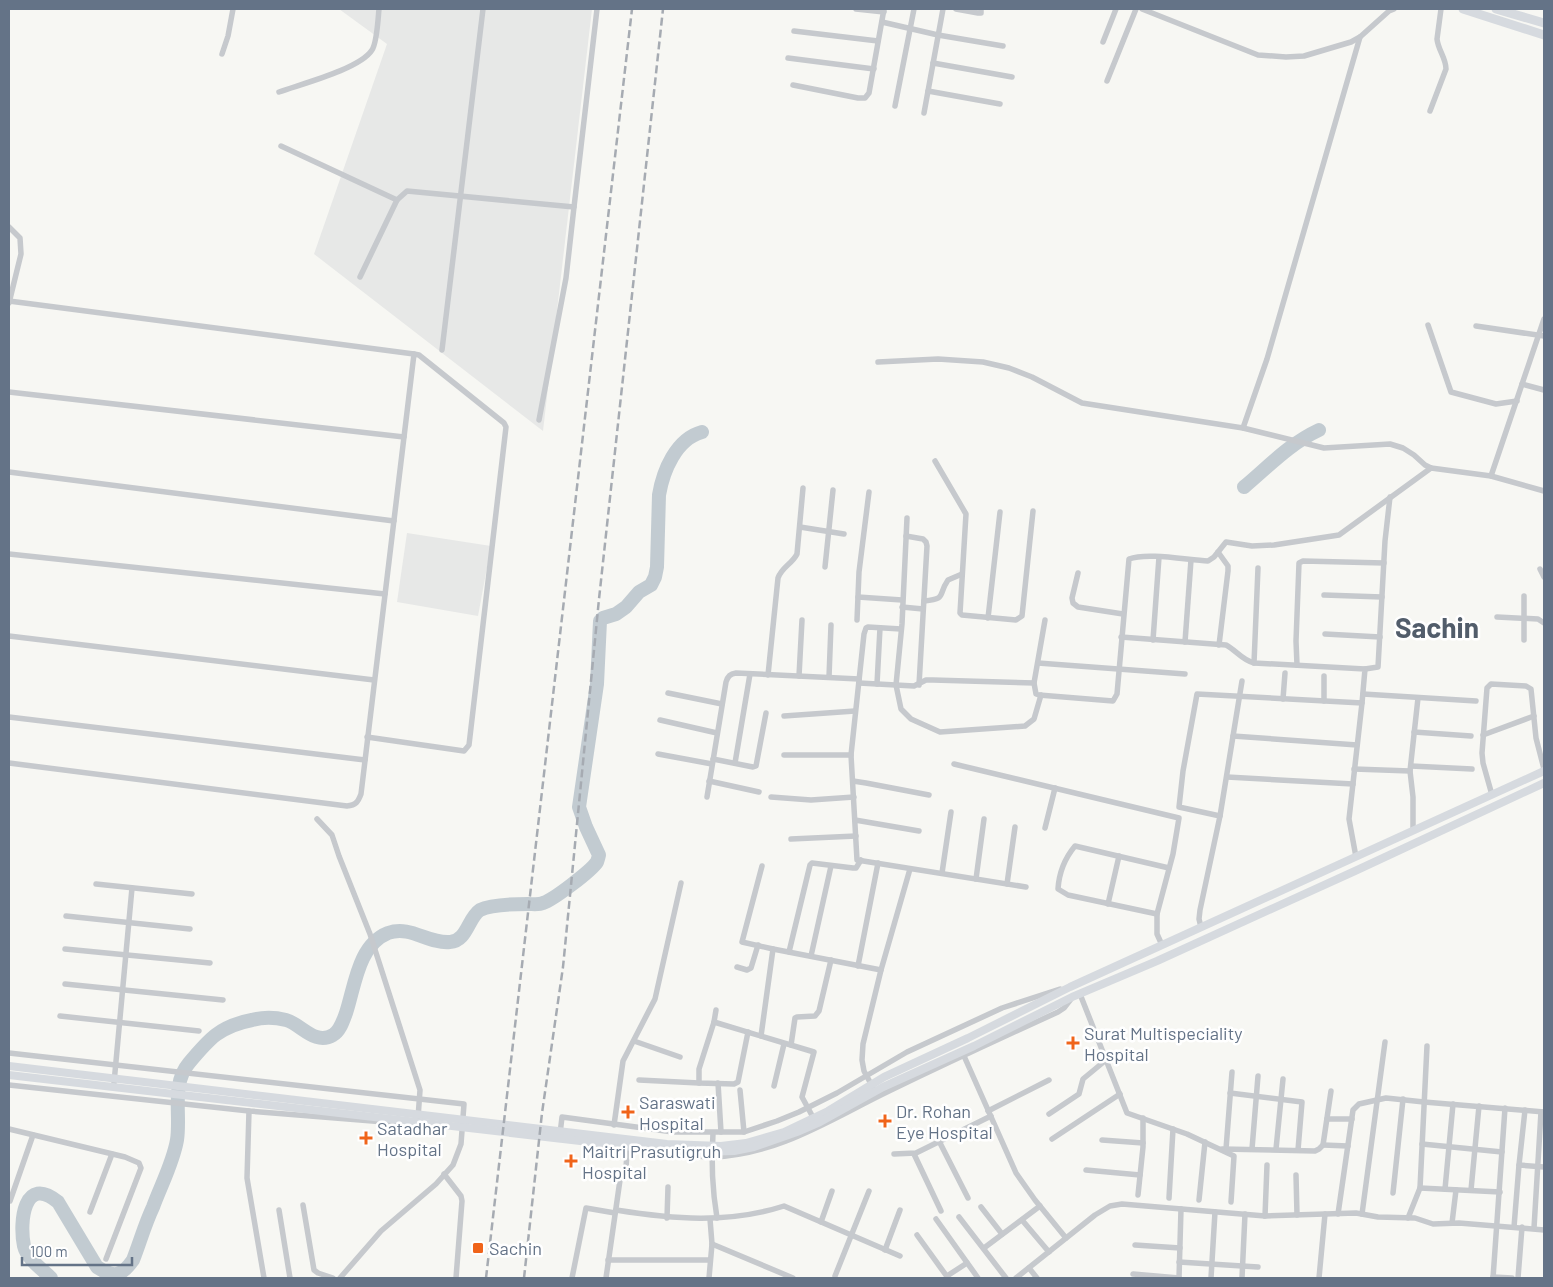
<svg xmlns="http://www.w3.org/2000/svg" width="1553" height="1287" font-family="Barlow,sans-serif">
  <rect width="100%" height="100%" fill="#f7f7f3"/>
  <g fill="#e7e8e7">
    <path d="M339,9h253l-49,422 -229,-177 73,-210z"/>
    <path d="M407,533l84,13 -13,70 -81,-14z"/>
  </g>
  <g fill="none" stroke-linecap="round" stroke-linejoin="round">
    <g stroke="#c2cbd1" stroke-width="14">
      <path d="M1244,487c24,-20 45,-43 75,-57"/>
      <path d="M51,1278c-9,-9 -24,-19 -27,-32 -5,-24 0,-72 34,-44l39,65c17,11 24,10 36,-7 7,-18 12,-36 20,-53 8,-22 20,-44 24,-67 4,-25 -6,-56 12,-77 20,-24 31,-37 63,-43 11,-3 22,-3 34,0 15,4 29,26 47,15 7,-4 10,-14 13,-22 9,-27 12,-68 42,-80 23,-8 40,11 62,9 17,-1 18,-24 30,-32 12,-6 35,-6 48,-6 5,0 11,1 15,-1 10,-3 48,-32 54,-41 0,0 2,-6 2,-7l-13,-28 -7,-20 18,-123 3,-63 3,-3 13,-4 10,-7 13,-15 12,-7 4,-8 2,-10 2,-72c4,-24 17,-56 43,-63"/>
    </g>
    <g stroke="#c6c9cd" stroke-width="5.5">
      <path d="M856,9l28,3"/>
      <path d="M956,9l22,4h3v-4"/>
      <path d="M1142,9l116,46 28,2 18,-1 47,-14 9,-5 29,-26 5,-2"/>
      <path d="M882,22l56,13 65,11"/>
      <path d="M794,31l84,10"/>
      <path d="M1103,42l13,-33"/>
      <path d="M222,54l6,-18 5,-27"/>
      <path d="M788,58l86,11"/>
      <path d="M933,63l79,14"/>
      <path d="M1107,81l29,-72"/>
      <path d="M793,85l65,13h7l4,-5 15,-84"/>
      <path d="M928,91l72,13"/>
      <path d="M279,92c22,-8 81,-23 93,-42 5,-7 6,-31 7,-41"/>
      <path d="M895,106l19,-97"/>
      <path d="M1430,111l16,-42c0,-11 -8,-19 -9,-30l4,-30"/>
      <path d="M924,113l19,-104"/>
      <path d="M281,146l116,54"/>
      <path d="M574,207l23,-198"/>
      <path d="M9,227l11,11 1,16 -12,49"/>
      <path d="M360,277l37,-77 10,-9 167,16 -8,71 -27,142"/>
      <path d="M1428,325l23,67 45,12 21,-3"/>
      <path d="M1476,326l68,10"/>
      <path d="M442,350l41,-341"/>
      <path d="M878,362l60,-3 45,3 26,6 23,9 50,26 161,25 81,20 66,-4 13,4 11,7 11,10 6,3 60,8 53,15"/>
      <path d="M1522,384l22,6"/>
      <path d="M9,392l395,45"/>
      <path d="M1243,428l24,-69 93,-322"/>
      <path d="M935,461l31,53 -6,99 2,2 54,5 6,-4 11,-105"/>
      <path d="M9,472l385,49"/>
      <path d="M1491,476l53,-157"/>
      <path d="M907,518l-5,106 -6,61 5,24 10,10 29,13 85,-6 9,-7 7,-24"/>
      <path d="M800,527l44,7"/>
      <path d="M906,536l17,3 3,3 1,4 -8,139"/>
      <path d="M1218,552l10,14v5l-9,74"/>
      <path d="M9,554l376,40"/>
      <path d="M825,567l8,-77"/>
      <path d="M1540,569l4,8"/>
      <path d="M1078,573l-6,25 1,5 5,4 45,7"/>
      <path d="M1324,595l58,2"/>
      <path d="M858,597l44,3"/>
      <path d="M924,601c24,-3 13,-5 24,-21l14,-6"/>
      <path d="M902,607l21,2"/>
      <path d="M1497,617l41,2 6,4"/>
      <path d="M988,618l12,-106"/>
      <path d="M857,620l2,-48 10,-80"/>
      <path d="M1045,620l-11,63 2,11 3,1 74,6 4,-7 12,-135c18,-7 58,1 79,2l6,-4 12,-15 26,4 22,-1 65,-10 92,-67"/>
      <path d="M901,629l-33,-2 -2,1 -2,6 -13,121 6,105 169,27"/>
      <path d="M1325,634l55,3"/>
      <path d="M9,636l365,44"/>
      <path d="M1121,637l105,8c11,6 16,15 28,18"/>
      <path d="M1153,640l6,-83"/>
      <path d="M1524,640v-44"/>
      <path d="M1185,642l6,-82"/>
      <path d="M1038,663l147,11"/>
      <path d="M1297,665l-1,-24 3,-78 4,-2 81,2"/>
      <path d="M1365,669l13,-2 7,-126 5,-44"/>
      <path d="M768,675l10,-97c4,-11 14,-14 19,-24l6,-66"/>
      <path d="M799,676l3,-56"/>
      <path d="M829,677l2,-52"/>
      <path d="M859,683l55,3 12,-6h7l101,3"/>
      <path d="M877,684l3,-56"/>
      <path d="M668,693l54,11"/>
      <path d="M1363,694l113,7"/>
      <path d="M1283,699l2,-26"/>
      <path d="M1324,701v-25"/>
      <path d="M784,716l71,-5"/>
      <path d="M9,717l356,43"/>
      <path d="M660,720l57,13"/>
      <path d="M1414,732l57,4"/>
      <path d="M1483,735l51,-19"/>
      <path d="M1233,736l124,9"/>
      <path d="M367,737l97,14 5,-6 37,-318 -2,-4 -85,-68 -5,-1"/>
      <path d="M658,754l54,10"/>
      <path d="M784,755h67"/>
      <path d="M713,759l40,8 3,-1 10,-53"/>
      <path d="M9,763l338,43c9,-1 11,-4 14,-12l53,-440 -405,-53"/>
      <path d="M735,763l15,-89"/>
      <path d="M954,764l225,54 -6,36 -16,60v20l5,11"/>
      <path d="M1411,766l61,3"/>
      <path d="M1354,769l56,2"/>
      <path d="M1227,777l126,7"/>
      <path d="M709,781l50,11"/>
      <path d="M853,781l13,2 63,12"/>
      <path d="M1492,795l-9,-32 -1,-10 5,-65 4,-4 35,2 5,3 5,49 8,31"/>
      <path d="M707,797l19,-115c2,-6 4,-8 10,-9l123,6"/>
      <path d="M771,797l40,3 43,-3"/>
      <path d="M1220,816l22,-135"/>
      <path d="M317,819l15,16 7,21 31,78 50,156 -2,28"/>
      <path d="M855,820l64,11"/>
      <path d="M1045,828l10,-40"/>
      <path d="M1413,831v-34l-3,-26 8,-73"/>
      <path d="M791,839l65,-3"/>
      <path d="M1356,857l-7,-38 13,-116"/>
      <path d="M942,873l9,-61"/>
      <path d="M976,879l8,-60"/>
      <path d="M96,884l96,10"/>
      <path d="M1007,884l8,-57"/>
      <path d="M1108,904l11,-48"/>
      <path d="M1157,914l-89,-19 -10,-6c1,-16 7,-31 17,-43l94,22"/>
      <path d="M66,916l124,13"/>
      <path d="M1201,927l-2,-8 1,-9 20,-94 -41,-9 4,-36 14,-77 165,9 3,-34 -111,-6 4,-95"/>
      <path d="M65,949l145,14"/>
      <path d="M773,949l108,21"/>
      <path d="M789,952l21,-87 2,-2 41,5h3l5,-8"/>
      <path d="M811,956l20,-90"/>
      <path d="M858,966l20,-103"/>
      <path d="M737,967l10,3 4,-2 7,-23"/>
      <path d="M65,984l158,16"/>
      <path d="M1080,994l47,119 60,21 47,22 -3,46"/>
      <path d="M716,1010l-2,12 100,30 -12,45 13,24"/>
      <path d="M60,1016l139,15"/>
      <path d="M714,1022l-15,47v14l35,1 4,-2 10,-50"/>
      <path d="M761,1036l12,-87 -31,-7 20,-76"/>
      <path d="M634,1041l46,16"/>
      <path d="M791,1045l4,-27 2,-1 18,-1 4,-5 12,-51"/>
      <path d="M9,1053l455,51 -3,40 -8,21 -17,19 -55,47 -41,47"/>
      <path d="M964,1056l52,117 19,27 31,38"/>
      <path d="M639,1080l60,3"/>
      <path d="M114,1083l18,-195"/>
      <path d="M718,1083l3,49"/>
      <path d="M9,1085l240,26 148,12"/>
      <path d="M774,1086l10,-42"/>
      <path d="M740,1090l4,42"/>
      <path d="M1230,1093l72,9 -4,48"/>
      <path d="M877,1095l-13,-24 -2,-11 1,-16 18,-74 29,-101"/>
      <path d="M249,1111l-2,67 17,100"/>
      <path d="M988,1111l61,-31"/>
      <path d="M1049,1114l30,-20 4,-15 23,-19"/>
      <path d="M1327,1119h25"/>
      <path d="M614,1125l9,-64 32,-62 26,-116"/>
      <path d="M9,1129l116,28 14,6 2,5 -35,91"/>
      <path d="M713,1133c-2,30 -1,55 4,85"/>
      <path d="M560,1134l2,-17 111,15h71l33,-11 22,-9 38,-19 70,-41 95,-44 58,-19"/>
      <path d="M1052,1139l68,-45"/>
      <path d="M1102,1140l41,3"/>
      <path d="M939,1141l29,57"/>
      <path d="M1422,1144l80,8"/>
      <path d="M1323,1145l25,1"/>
      <path d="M615,1148l26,3"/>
      <path d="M1222,1149l93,2 4,-2 4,-4 8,-54"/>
      <path d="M1226,1149l6,-77"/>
      <path d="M1252,1149l6,-73"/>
      <path d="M1276,1149l7,-70"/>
      <path d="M677,1154c12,1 23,3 35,3 66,-2 119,-38 177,-66 56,-27 112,-53 169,-79l6,-4 7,-9"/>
      <path d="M894,1154l22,-1 75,-37"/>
      <path d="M914,1154l27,57"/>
      <path d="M1519,1165l25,2"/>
      <path d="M1086,1170l54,5"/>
      <path d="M444,1174l17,22 1,5 -6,77"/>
      <path d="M1296,1175l1,40"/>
      <path d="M1420,1188l80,4"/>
      <path d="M1445,1189l8,-85"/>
      <path d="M1471,1190l8,-84"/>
      <path d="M1393,1193l10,-94"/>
      <path d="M1138,1195l5,-48v-29"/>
      <path d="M1169,1198l4,-69"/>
      <path d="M1199,1200l6,-58"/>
      <path d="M10,1201l23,-66"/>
      <path d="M303,1205l11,65 4,3 15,5"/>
      <path d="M981,1207l21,27"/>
      <path d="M279,1210l11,68"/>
      <path d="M616,1210c56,9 112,14 168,-4l116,50"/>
      <path d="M90,1212l22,-58"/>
      <path d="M1338,1214l15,-104 6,-6 27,-6 38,4 120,10"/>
      <path d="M1362,1214l23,-172"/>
      <path d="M1265,1216l2,-51"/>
      <path d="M959,1217l47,61"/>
      <path d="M667,1218l1,-31"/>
      <path d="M1408,1218l12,-30 7,-142"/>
      <path d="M936,1219l42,59"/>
      <path d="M1022,1220l27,32"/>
      <path d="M821,1222l11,-31"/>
      <path d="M1452,1223l4,-33"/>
      <path d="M1514,1227l5,-62 6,-55"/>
      <path d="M1534,1228l7,-116"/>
      <path d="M917,1235l31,43"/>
      <path d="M712,1244l81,34"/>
      <path d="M1135,1245l45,3"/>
      <path d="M984,1248l56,-42"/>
      <path d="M885,1250l15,-40"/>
      <path d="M608,1260h102"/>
      <path d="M1179,1262l79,5"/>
      <path d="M1029,1268l8,10"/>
      <path d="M1133,1274l46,4"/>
      <path d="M835,1276l34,-85"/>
      <path d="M947,1276l20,-13"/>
      <path d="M1493,1277l19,1"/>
      <path d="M572,1278l14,-70 29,5"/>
      <path d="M606,1278l14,-98c10,-13 4,-16 8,-29"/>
      <path d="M709,1278l3,-34 -2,-25"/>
      <path d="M1016,1278l79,-63 15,-9 12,-2 143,12 91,-3 22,4 37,1 18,6 26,-1 85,7"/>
      <path d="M1179,1278l2,-69"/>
      <path d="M1211,1278l4,-66"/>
      <path d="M1242,1278l3,-64"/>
      <path d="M1319,1278l6,-64"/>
      <path d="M1493,1278l12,-170"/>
      <path d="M1518,1278l4,-51"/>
    </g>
    <g stroke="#d6dadf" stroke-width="8">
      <path d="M9,1066l658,78 54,2 25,-3 38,-11 44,-21 56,-34 84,-39 102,-51 474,-216"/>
      <path d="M9,1075l641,74 51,3 33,-1 20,-4 43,-15 23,-10 63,-35 91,-41 98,-49 85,-36 198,-90 189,-88"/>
    </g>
    <g stroke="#d6dadf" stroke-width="9">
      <path d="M1463,9l81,26"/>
      <path d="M1496,9l48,14"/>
    </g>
    <g stroke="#a6abb2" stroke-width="2.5" stroke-dasharray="8 4" stroke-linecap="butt">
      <path d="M486,1278l146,-1269"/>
      <path d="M524,1278l18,-165 21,-146 36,-368 64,-590"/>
    </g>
  </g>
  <g fill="#f0641a" stroke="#fff" stroke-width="2">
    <path d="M1070.5 1035.5h5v5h5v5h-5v5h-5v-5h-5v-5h5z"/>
    <path d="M625.5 1104.5h5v5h5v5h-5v5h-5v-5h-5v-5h5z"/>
    <path d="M882.5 1113.5h5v5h5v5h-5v5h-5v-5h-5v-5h5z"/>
    <path d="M363.5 1130.5h5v5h5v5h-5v5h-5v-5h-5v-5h5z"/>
    <path d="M568.5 1153.5h5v5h5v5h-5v5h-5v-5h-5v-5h5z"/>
    <rect x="472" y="1242" width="12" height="12" rx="2.5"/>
  </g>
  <g text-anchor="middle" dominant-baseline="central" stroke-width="5" stroke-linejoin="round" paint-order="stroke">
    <g font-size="18" fill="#647387" stroke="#fff" text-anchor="start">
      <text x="1084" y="1033">Surat Multispeciality<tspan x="1084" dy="21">Hospital</tspan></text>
      <text x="639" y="1102">Saraswati<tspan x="639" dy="21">Hospital</tspan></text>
      <text x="896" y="1111">Dr. Rohan<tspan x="896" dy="21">Eye Hospital</tspan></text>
      <text x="377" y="1128">Satadhar<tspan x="377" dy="21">Hospital</tspan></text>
      <text x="582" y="1151">Maitri Prasutigruh<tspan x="582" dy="21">Hospital</tspan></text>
      <text x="489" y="1248">Sachin</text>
    </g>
    <g font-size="28" font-weight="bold" fill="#525d6b" stroke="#fff">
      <text x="1437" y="627">Sachin</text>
    </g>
  </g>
  <rect width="1553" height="1287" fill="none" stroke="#647387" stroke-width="20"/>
  <path d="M22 1257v8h110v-8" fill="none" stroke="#647387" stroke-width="2.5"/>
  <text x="30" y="1257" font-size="15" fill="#647387" stroke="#ffffff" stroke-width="4" paint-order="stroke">100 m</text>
</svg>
